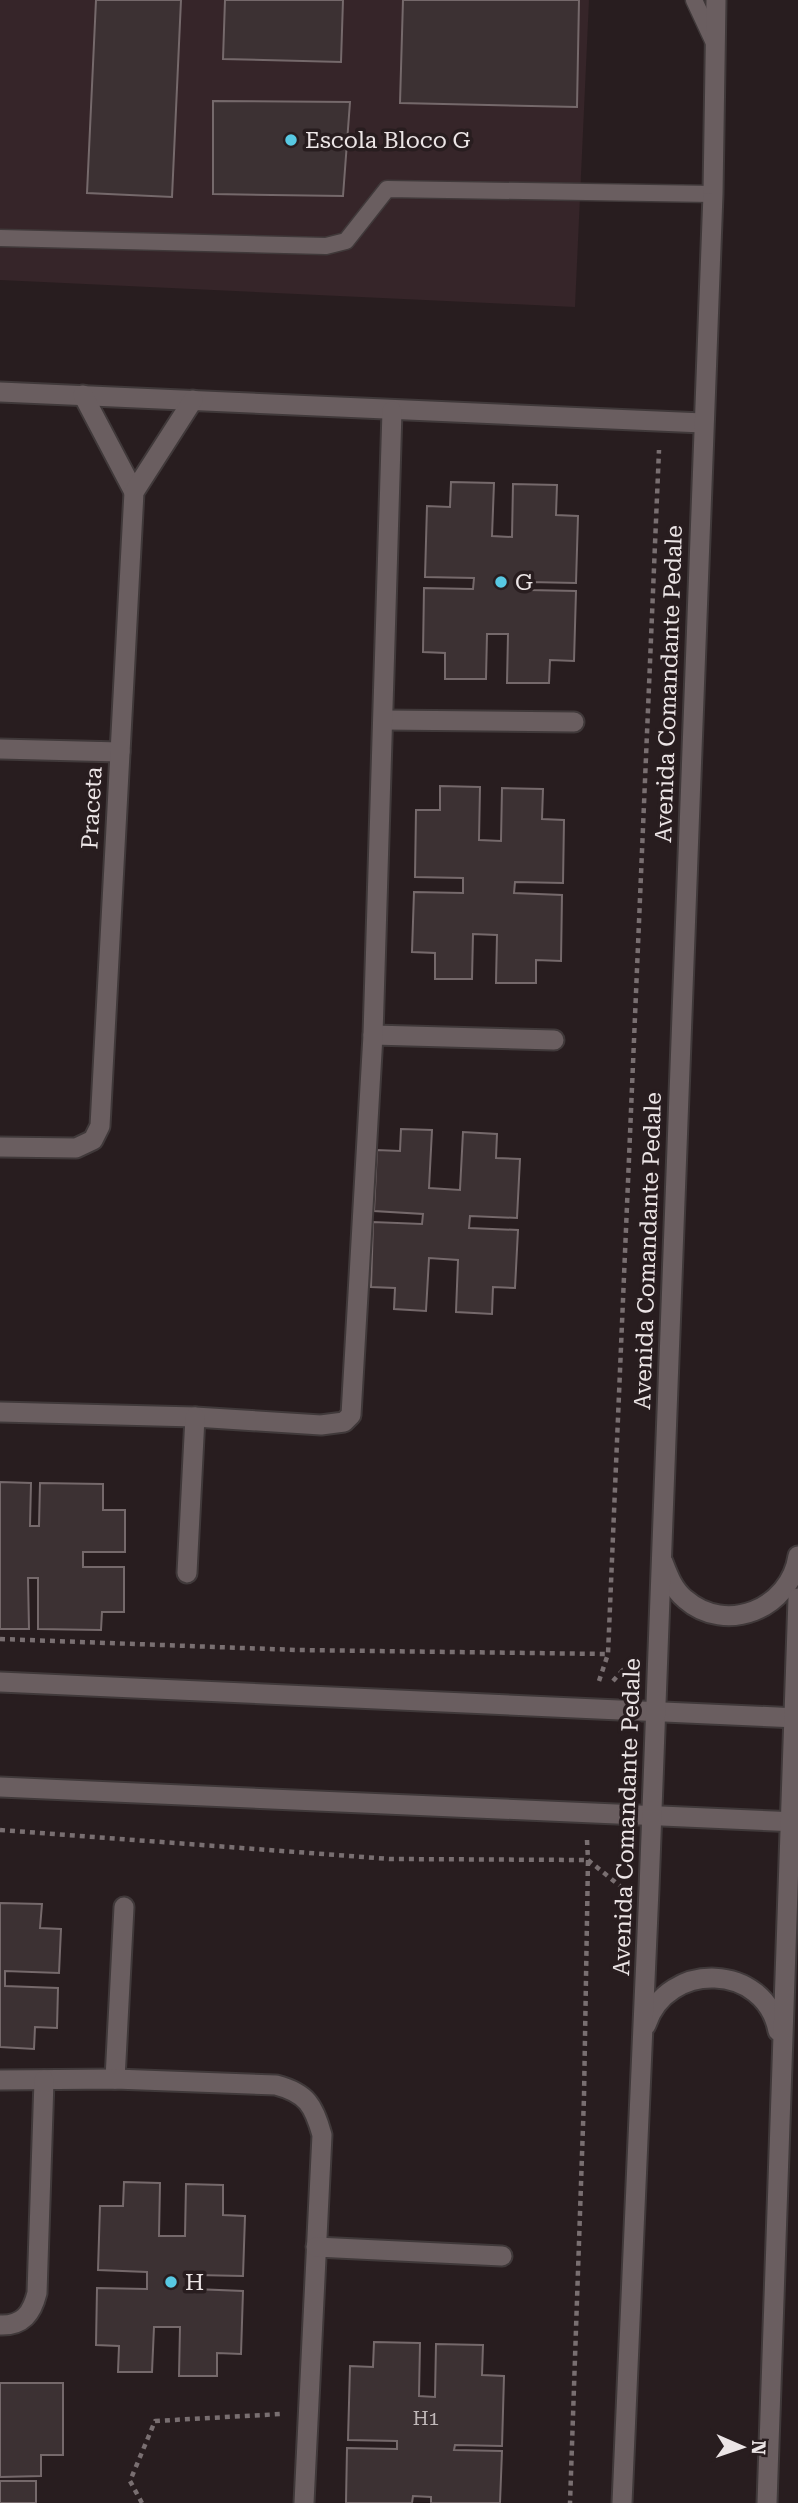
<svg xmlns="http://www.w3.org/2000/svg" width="798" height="2503" font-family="'Roboto Serif',serif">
  <rect width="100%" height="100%" fill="#281d1f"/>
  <path fill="#362529" d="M0,0h589l-14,307 -575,-27z"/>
  <g fill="#3c3133" stroke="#75696b" stroke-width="2">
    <path d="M96,0h85l-9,197 -85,-4z"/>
    <path d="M225,0h118l-2,62 -118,-3z"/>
    <path d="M403,0h176l-2,107 -177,-4z"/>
    <path d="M213,101l137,1 -7,94 -130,-2z"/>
    <path d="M451,482l43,1 -2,53 20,1 1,-53 44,1 -1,30 22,1 -2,67 -47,-1v8l47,1 -2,70 -24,-1 -1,23h-42l1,-49h-21l-1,45h-41v-26l-22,-1 1,-64 49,1 1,-11 -49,-1 2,-71 23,1z"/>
    <path d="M440,786l40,1 -1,53 22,1 1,-53 41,1 -1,30 22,1 -1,63 -48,-1 -1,11 48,2 -1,66 -25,-1v23h-40l1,-48 -24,-1 -1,45h-37v-26l-23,-1 2,-60 49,1v-15l-48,-1 1,-67h24z"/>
    <path d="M401,1129l31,1 -3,58 31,2 3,-58 34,2 -1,24 24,1 -3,59 -47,-2 -1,12 49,2 -3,58 -22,-1 -1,27 -36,-2 2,-52 -29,-2 -3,53 -32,-2 1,-21 -24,-1 2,-65 49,2 1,-10 -49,-3 3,-61 23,1z"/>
    <path d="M0,1482l31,1 -1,43h9l1,-43 63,1v26h22v42h-42v15h41v45h-22l-1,18 -63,-1v-51h-10l1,51h-29z"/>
    <path d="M0,1903l42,1 -2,24 21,1 -2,44 -54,-2v15l53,2 -1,40 -22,-1 -1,22 -34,-2z"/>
    <path d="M124,2182l36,1 -1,53h26l1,-52 37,1v30l22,1 -2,60 -47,-1 -1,14 48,2 -2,63 -24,-1v23h-38l1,-49h-26l-2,45h-34l1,-26 -23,-1 1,-57 50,1v-17l-49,-2 2,-64h23z"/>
    <path d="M374,2342l46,1 -1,53 16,1 1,-53 47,1 -1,30 22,1 -2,70 -47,-1 -1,5 48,1 -2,52h-69v-6l-18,-1 -1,7h-66l1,-55 50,1v-8l-49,-1 2,-74 23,1z"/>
    <path d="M0,2383h63v72h-22v21l-41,1z"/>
    <rect x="0" y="2481" width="36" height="22"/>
  </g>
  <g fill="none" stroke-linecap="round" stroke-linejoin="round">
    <defs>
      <g id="service">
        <path d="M694,0l21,45"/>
        <path d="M0,238l326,8 20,-5 41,-52 326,5"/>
      </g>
      <g id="minor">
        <path d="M0,392l703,31"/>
        <path d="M83,395l51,97"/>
        <path d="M384,720l190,2"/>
        <path d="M0,749l120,3"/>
        <path d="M373,1035l181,5"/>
        <path d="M0,1147l76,1 17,-8 7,-14 34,-634 59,-92"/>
        <path d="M0,1412l195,5 126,8 23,-3 7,-7 22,-380 19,-624"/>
        <path d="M187,1573l8,-156"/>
        <path d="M115,2079l9,-172"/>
        <path d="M0,2080l115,-1 161,6c31,8 38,21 46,50l-18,368"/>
        <path d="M316,2247l186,9"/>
        <path d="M0,2325c23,1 32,-12 37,-32l7,-213"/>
      </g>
      <g id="tertiary">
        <path d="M663,1562c5,13 10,27 22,37 41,36 105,10 113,-43"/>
        <path d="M0,1682l798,36"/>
        <path d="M0,1787l798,35"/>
        <path d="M646,2025c21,-65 119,-62 132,6"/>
        <path d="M622,2503l27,-614 64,-1695 3,-194"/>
        <path d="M767,2503l31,-905"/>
      </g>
    </defs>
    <use href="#service" stroke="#40393a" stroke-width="19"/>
    <use href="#minor" stroke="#40393a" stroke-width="23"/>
    <use href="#tertiary" stroke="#40393a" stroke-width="23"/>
    <g stroke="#796f71" stroke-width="4.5" stroke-dasharray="5 5" stroke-linecap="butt">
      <path d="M0,1639l297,11 311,4"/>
      <path d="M599,1681l9,-27 51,-1204"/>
      <path d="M613,1681l10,-11 4,-1"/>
      <path d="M0,1830l390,29 198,1 -4,237 -14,406"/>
      <path d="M587,1840l1,20 32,26"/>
      <path d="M142,2503l-12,-22 25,-60 126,-7"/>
    </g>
    <use href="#service" stroke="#6a5e60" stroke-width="16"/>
    <use href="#minor" stroke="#6a5e60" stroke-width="19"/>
    <use href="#tertiary" stroke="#6a5e60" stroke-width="19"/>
  </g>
  <g fill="#58c9e3" stroke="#281d1f" stroke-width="2.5">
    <circle cx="291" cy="140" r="7"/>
    <circle cx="501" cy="582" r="7"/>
    <circle cx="171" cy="2282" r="7"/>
  </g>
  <g text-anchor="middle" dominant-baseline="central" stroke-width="7" stroke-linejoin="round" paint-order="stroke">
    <g font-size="19" fill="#c0b8b9">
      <text x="426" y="2418">H1</text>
    </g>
    <g font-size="23" fill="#ece5e6" stroke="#281d1f" text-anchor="start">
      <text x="305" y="140">Escola Bloco G</text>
      <text x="515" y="582">G</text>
      <text x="185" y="2282">H</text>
    </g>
    <g font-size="23" fill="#ece5e6" stroke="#281d1f">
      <text transform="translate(669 684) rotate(-88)">Avenida Comandante Pedale</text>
      <text transform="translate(92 808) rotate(-87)">Praceta</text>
      <text transform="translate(648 1251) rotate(-88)">Avenida Comandante Pedale</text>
      <text transform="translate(627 1817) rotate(-88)">Avenida Comandante Pedale</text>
    </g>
  </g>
  <g transform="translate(742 2447) rotate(92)" stroke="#281d1f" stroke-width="5" paint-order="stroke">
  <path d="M0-5L12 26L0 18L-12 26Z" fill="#ece5e6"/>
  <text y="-10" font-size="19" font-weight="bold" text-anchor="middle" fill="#ece5e6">N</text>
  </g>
</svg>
